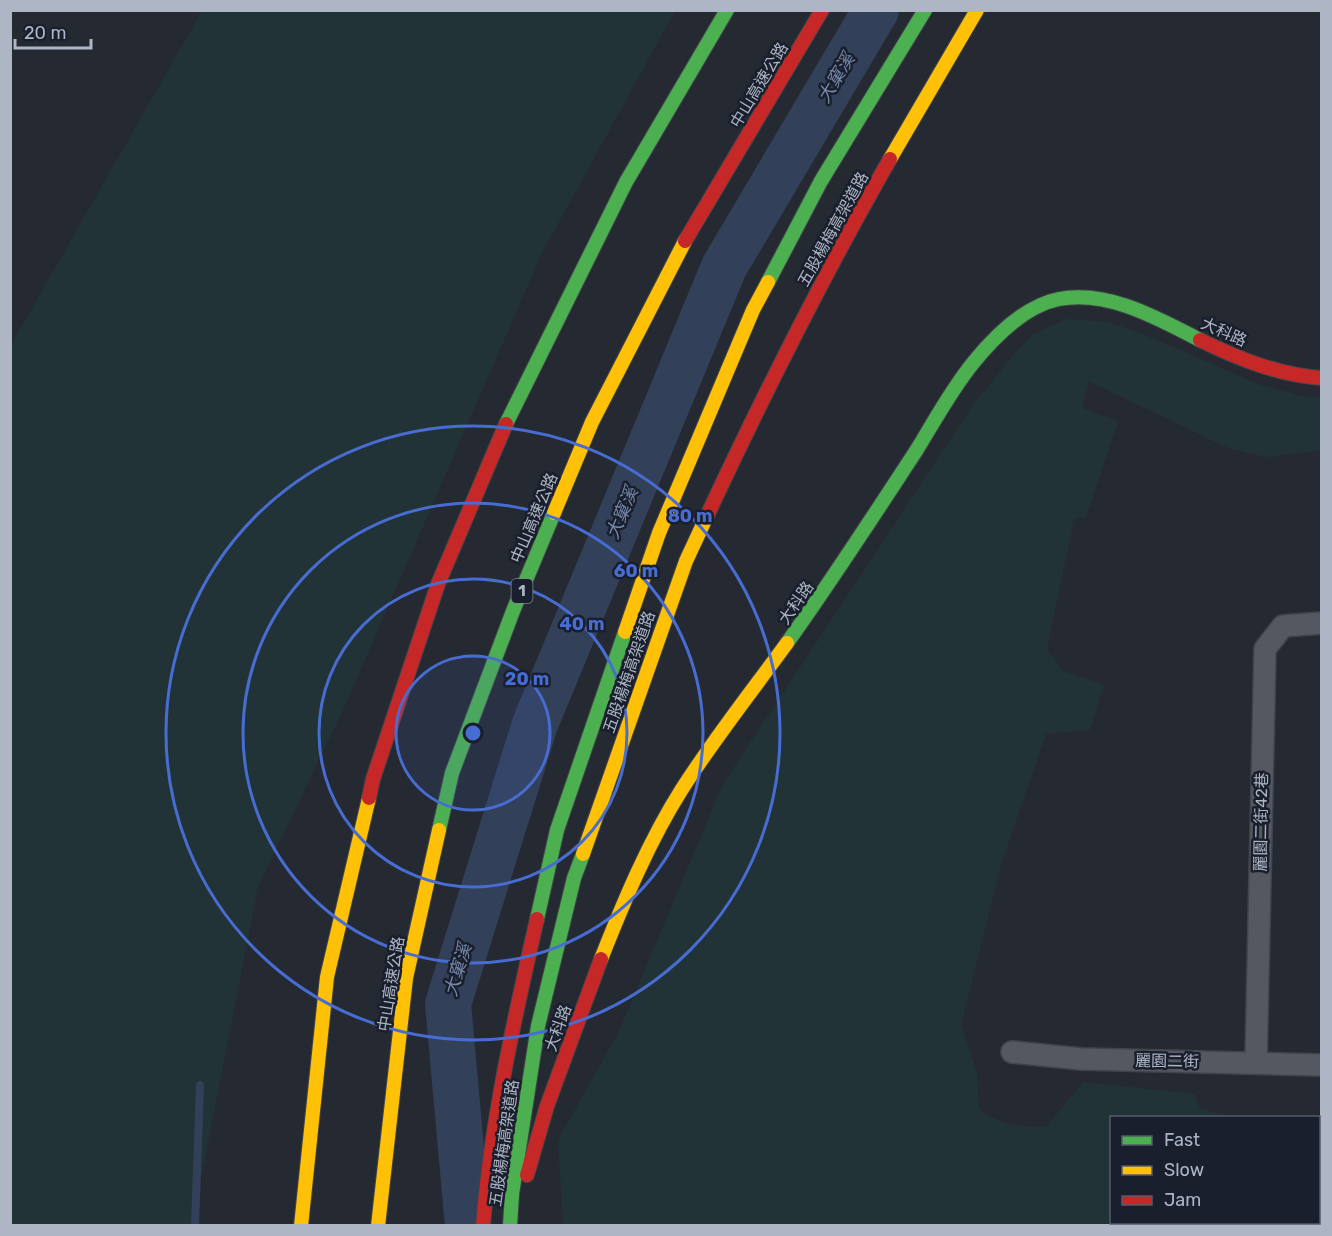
<svg xmlns="http://www.w3.org/2000/svg" width="1332" height="1236" font-family="Rubik,'Noto Sans TC',sans-serif">
  <rect width="100%" height="100%" fill="#252932"/>
  <g fill="#223337">
    <path d="M202,11h473l-133,242 -198,455 -86,179 -66,338h-181v-880z"/>
    <path d="M1067,319l41,3 33,11 117,51 43,12 20,2v53l-56,6 -37,-9 -139,-67 -7,27 36,13 -32,96 -12,2 -27,130 16,22 41,14 -14,45 -44,4 -45,131 -40,159 16,49 2,36c24,17 39,18 67,18l37,-45 112,12 5,15 35,8 -123,1v104l118,1v2h-667l-5,-85 61,-109 104,-247 250,-379 42,-52 18,-19z"/>
    <path d="M1319,1118h3l-1,107h-40v-2l37,-1z"/>
  </g>
  <g fill="none" stroke-linecap="round" stroke-linejoin="round">
    <path stroke="#33405a" stroke-width="8" d="M195,1226l5,-141"/>
    <path stroke="#33405a" stroke-width="46" d="M468,1226l-20,-222 87,-280 189,-457 152,-257"/>
    <defs>
      <g id="street">
        <path d="M1012,1052l69,7 241,6"/>
        <path d="M1256,1063l9,-414 18,-23 39,-3"/>
      </g>
      <g id="fast">
        <path d="M768,282l53,-101 104,-171"/>
        <path d="M506,424l120,-242 101,-172"/>
        <path d="M787,643c45,-63 87,-128 129,-192 18,-29 35,-61 57,-88 21,-26 51,-57 86,-64 50,-9 98,19 141,41"/>
        <path d="M439,830l13,-57 61,-162 41,-98"/>
        <path d="M537,919l20,-89 68,-198"/>
        <path d="M510,1226l2,-32 26,-168 36,-148 9,-24"/>
      </g>
      <g id="slow">
        <path d="M890,159l87,-149"/>
        <path d="M554,513l38,-91 93,-181"/>
        <path d="M625,632l34,-99 94,-223 15,-28"/>
        <path d="M583,854l103,-293 20,-43"/>
        <path d="M601,959c23,-58 48,-118 81,-170 32,-50 70,-98 105,-146"/>
        <path d="M301,1226l26,-249 42,-179"/>
        <path d="M378,1226l28,-248 33,-148"/>
      </g>
      <g id="jam">
        <path d="M685,241l137,-231"/>
        <path d="M1200,340c39,19 78,35 122,38"/>
        <path d="M706,518c57,-122 117,-242 184,-359"/>
        <path d="M369,798l4,-19 65,-195 68,-160"/>
        <path d="M527,1175l20,-69 54,-147"/>
        <path d="M483,1226c8,-104 31,-206 54,-307"/>
      </g>
    </defs>
    <use href="#street" stroke="#41444b" stroke-width="24"/>
    <use href="#fast" stroke="#41444b" stroke-width="16"/>
    <use href="#slow" stroke="#41444b" stroke-width="16"/>
    <use href="#jam" stroke="#41444b" stroke-width="16"/>
    <use href="#street" stroke="#555860" stroke-width="21"/>
    <use href="#fast" stroke="#4caf50" stroke-width="14"/>
    <use href="#slow" stroke="#ffc107" stroke-width="14"/>
    <use href="#jam" stroke="#c62828" stroke-width="14"/>
  </g>
  <circle cx="473" cy="733" r="77" fill="#486dd2" fill-opacity=".12"/>
  <g fill="none" stroke="#486dd2" stroke-width="3">
    <circle cx="473" cy="733" r="77"/>
    <circle cx="473" cy="733" r="154"/>
    <circle cx="473" cy="733" r="230"/>
    <circle cx="473" cy="733" r="307"/>
  </g>
  <g text-anchor="middle" dominant-baseline="central" stroke-width="5" stroke-linejoin="round" paint-order="stroke">
    <rect fill="#191f2c" stroke="#818896" stroke-width="1.5" x="511.5" y="579" width="21" height="24" rx="4.5"/>
    <g font-size="15" font-weight="bold" fill="#aeb5c4">
      <text x="522" y="591">1</text>
    </g>
    <g font-size="16" fill="#aeb5c4" stroke="#191f2c">
      <text transform="translate(759 85) rotate(-59)">中山高速公路</text>
      <text transform="translate(833 229) rotate(-61)">五股楊梅高架道路</text>
      <text transform="translate(1224 332) rotate(24)">大科路</text>
      <text transform="translate(534 518) rotate(-67)">中山高速公路</text>
      <text transform="translate(796 603) rotate(-55)">大科路</text>
      <text transform="translate(629 672) rotate(-71)">五股楊梅高架道路</text>
      <text transform="translate(1261 822) rotate(-89)">麗園二街42巷</text>
      <text transform="translate(391 984) rotate(-81)">中山高速公路</text>
      <text transform="translate(558 1028) rotate(-70)">大科路</text>
      <text transform="translate(1167 1061) rotate(1)">麗園二街</text>
      <text transform="translate(504 1143) rotate(-82)">五股楊梅高架道路</text>
    </g>
    <g font-size="18" font-style="italic" fill="#7689ac" stroke="#191f2c">
      <text transform="translate(836 78) rotate(-59)">大窠溪</text>
      <text transform="translate(622 513) rotate(-67)">大窠溪</text>
      <text transform="translate(458 970) rotate(-73)">大窠溪</text>
    </g>
  </g>
  <circle cx="473" cy="733" r="9" fill="#486dd2" stroke="#191f2c" stroke-width="3"/>
  <g font-size="18" text-anchor="middle" font-weight="bold" fill="#486dd2" stroke="#191f2c" stroke-width="5" stroke-linejoin="round" paint-order="stroke">
    <text x="690" y="522">80 m</text>
    <text x="636" y="577">60 m</text>
    <text x="582" y="630">40 m</text>
    <text x="527" y="685">20 m</text>
  </g>
  <rect width="1332" height="1236" fill="none" stroke="#aeb5c4" stroke-width="24"/>
  <rect x="1110" y="1116" width="210" height="108" fill="#191f2c" stroke="#555b69" stroke-width="1.5"/>
  <rect x="1122" y="1136" width="30" height="9" fill="#4caf50" stroke="#555b69" stroke-width="1.5"/>
  <text x="1164" y="1146" font-size="18" fill="#aeb5c4">Fast</text>
  <rect x="1122" y="1166" width="30" height="9" fill="#ffc107" stroke="#555b69" stroke-width="1.5"/>
  <text x="1164" y="1176" font-size="18" fill="#aeb5c4">Slow</text>
  <rect x="1122" y="1196" width="30" height="9" fill="#c62828" stroke="#555b69" stroke-width="1.5"/>
  <text x="1164" y="1206" font-size="18" fill="#aeb5c4">Jam</text>
  <path d="M15 39v9h76v-9" fill="none" stroke="#aeb5c4" stroke-width="3"/>
  <text x="24" y="39" font-size="18" fill="#aeb5c4" stroke="#191f2c" stroke-width="4.5" paint-order="stroke">20 m</text>
</svg>
